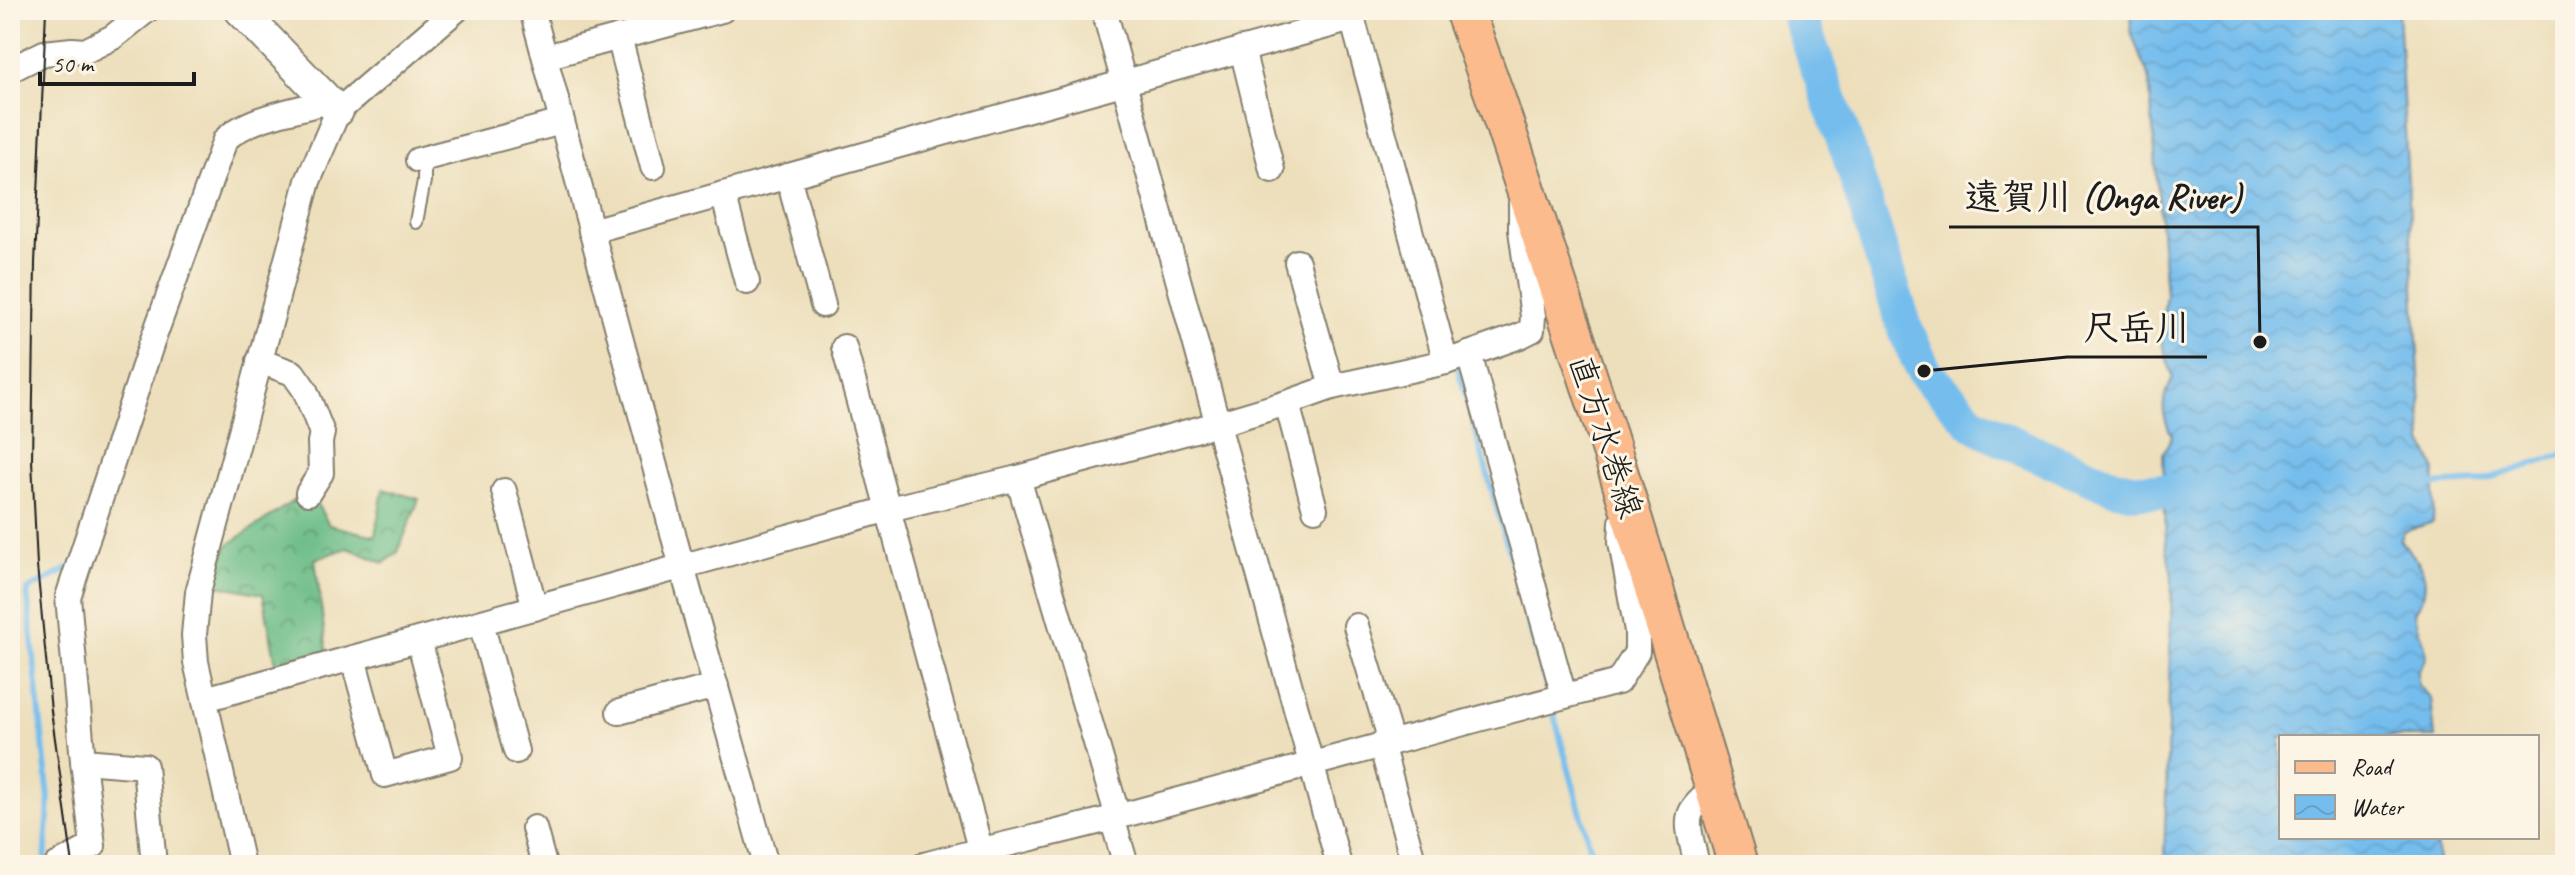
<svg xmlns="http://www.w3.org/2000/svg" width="2575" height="875" font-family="Caveat,'Klee One',sans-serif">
  <defs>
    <pattern id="forest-crowns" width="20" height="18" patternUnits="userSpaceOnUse" patternTransform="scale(2)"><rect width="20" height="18" fill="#6ebe89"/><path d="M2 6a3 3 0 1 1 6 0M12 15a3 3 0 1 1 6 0" fill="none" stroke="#5a9a6f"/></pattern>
    <pattern id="water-waves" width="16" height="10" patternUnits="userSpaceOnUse" patternTransform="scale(2)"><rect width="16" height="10" fill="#75bded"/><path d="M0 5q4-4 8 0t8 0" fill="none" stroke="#65a2cb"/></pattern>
  </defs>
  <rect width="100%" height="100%" fill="#fcf5e5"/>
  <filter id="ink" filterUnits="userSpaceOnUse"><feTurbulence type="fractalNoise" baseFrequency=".0125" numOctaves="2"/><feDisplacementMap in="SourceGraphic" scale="16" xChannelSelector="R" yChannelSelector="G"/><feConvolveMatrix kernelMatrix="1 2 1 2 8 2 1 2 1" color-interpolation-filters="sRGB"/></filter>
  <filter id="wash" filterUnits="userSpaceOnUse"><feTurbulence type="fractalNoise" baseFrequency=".006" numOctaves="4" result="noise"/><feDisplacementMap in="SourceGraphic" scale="32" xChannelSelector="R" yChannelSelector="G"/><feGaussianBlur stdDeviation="1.8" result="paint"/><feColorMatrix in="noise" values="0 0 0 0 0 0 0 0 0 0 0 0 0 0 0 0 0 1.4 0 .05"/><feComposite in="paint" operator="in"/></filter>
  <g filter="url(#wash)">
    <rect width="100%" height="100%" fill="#eddfbc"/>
    <path fill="url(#forest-crowns)" stroke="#456d52" stroke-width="2" d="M383,489l36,10 -21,53 -14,11 -36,-15 -33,11 12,94 -50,17 -14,-76 -51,-10 16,-39 71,-48 18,7 12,21 46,11z"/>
    <path fill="url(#water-waves)" stroke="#486c84" stroke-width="2" d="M2133,10h265l25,432 12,27 -2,53 -29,10 -4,9c24,23 34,41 15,71 2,16 10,28 12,45l-9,15v13l13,13 4,39h-154v100h155l2,28h-274l8,-288 -6,-34 -3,-90 9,-17c-12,-25 -11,-34 1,-59l-13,-39 6,-43 -17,-217 -19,-48z"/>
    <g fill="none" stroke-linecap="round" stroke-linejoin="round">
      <g stroke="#75bded" stroke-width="6">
        <path d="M1457,364l91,329"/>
        <path d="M2429,485l49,-3 87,-28"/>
        <path d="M1551,704l44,161"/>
        <path d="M45,865l4,-65 -22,-210 43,-22"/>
      </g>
      <path stroke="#75bded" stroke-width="36" d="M1797,10l52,143 57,178 18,40 49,52 34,18 63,27 46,19 22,4h73"/>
    </g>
  </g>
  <g filter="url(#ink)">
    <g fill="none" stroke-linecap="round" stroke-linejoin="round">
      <defs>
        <path id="service" d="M416,222l8,-41v-22"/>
        <g id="minor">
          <path d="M532,10l150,557 84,298"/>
          <path d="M1104,10l235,855"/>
          <path d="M1350,10l96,352"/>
          <path d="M619,37l34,130"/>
          <path d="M1242,49l30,121"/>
          <path d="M545,57l177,-47"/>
          <path d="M10,70l34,-17 28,-3 13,1 28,-14 34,-27"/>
          <path d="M418,160l144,-38"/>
          <path d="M788,176l35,129"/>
          <path d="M723,194l24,88"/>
          <path d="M591,231l761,-212"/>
          <path d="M1297,262l35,125"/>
          <path d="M844,347l140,516"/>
          <path d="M1469,354l95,342"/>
          <path d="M259,361l34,12 12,17 17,43 -2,9 1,31 -13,20"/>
          <path d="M1287,403l28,106"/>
          <path d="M1018,478l100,339"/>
          <path d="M504,491l31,117"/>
          <path d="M481,623l35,128"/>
          <path d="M1356,626l35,115"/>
          <path d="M353,658l32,117 65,-18 -31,-117"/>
          <path d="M205,699l684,-190 129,-31 199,-54 70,-21 45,-16 114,-25 74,-26 12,-6 1,-14 -12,-86v-26"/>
          <path d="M619,712l97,-26"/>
          <path d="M1381,744l30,109"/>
          <path d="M83,761l62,5 9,99"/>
          <path d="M1112,818l14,47"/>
          <path d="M534,828l10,37"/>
          <path d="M57,865l36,-19 -10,-85 -15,-164 83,-252 74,-205c22,-23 73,-30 104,-39"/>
          <path d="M242,865l-46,-203 -2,-27 4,-43 110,-411 30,-70 118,-101"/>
          <path d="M924,865c66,-18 134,-32 200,-50 165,-44 329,-90 494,-133l19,-30v-21l-16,-89 1,-20"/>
          <path d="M1697,865c-8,-39 -20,-53 19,-76"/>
        </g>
        <path id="tertiary" d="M240,10l98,101"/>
        <path id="primary" d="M1464,10l32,89 112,339 130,427"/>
      </defs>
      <use href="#service" stroke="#847e6c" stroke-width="16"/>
      <use href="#minor" stroke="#847e6c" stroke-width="28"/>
      <use href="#tertiary" stroke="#847e6c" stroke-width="34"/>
      <use href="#primary" stroke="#847e6c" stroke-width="42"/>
      <use href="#service" stroke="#fff" stroke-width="12"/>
      <use href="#minor" stroke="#fff" stroke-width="24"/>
      <use href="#tertiary" stroke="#fff" stroke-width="30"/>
      <use href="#primary" stroke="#fbbb8d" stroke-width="38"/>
      <path stroke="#1c1c1c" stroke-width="2" d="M46,10l-11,253 -3,197 5,106 14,145 22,154"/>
    </g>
  </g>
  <g text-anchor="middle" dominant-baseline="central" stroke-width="6" stroke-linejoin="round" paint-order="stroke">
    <g font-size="34" fill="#1c1c1c" stroke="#fcf5e5">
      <text transform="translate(1606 436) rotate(72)">直方水巻線</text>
    </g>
  </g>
  <path fill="none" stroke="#1c1c1c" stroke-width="3" d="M2260 342L2258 227H1949M1924 371L2067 357H2207"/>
  <g fill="#1c1c1c" stroke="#fcf5e5" stroke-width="3">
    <circle cx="2260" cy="342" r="8"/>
    <circle cx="1924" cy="371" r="8"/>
  </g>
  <g font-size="36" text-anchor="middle" font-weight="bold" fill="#1c1c1c" stroke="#fcf5e5" stroke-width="6" stroke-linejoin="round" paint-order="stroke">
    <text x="2103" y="209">遠賀川 (Onga River)</text>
    <text x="2137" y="340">尺岳川</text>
  </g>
  <rect width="2575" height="875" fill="none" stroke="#fcf5e5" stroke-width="40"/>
  <rect x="2279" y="735" width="260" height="104" fill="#fcf5e5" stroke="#a29e95" stroke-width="2"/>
  <rect x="2295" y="761" width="40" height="12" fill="#fbbb8d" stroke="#a29e95" stroke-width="2"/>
  <text x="2351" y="775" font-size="24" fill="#1c1c1c">Road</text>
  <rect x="2295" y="795" width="40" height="24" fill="url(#water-waves)" stroke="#a29e95" stroke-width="2"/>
  <text x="2351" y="815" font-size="24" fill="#1c1c1c">Water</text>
  <path d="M40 72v12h154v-12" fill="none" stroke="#1c1c1c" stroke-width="4"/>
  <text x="52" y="72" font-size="24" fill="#1c1c1c" stroke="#fcf5e5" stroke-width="6" paint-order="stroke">50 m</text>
</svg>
